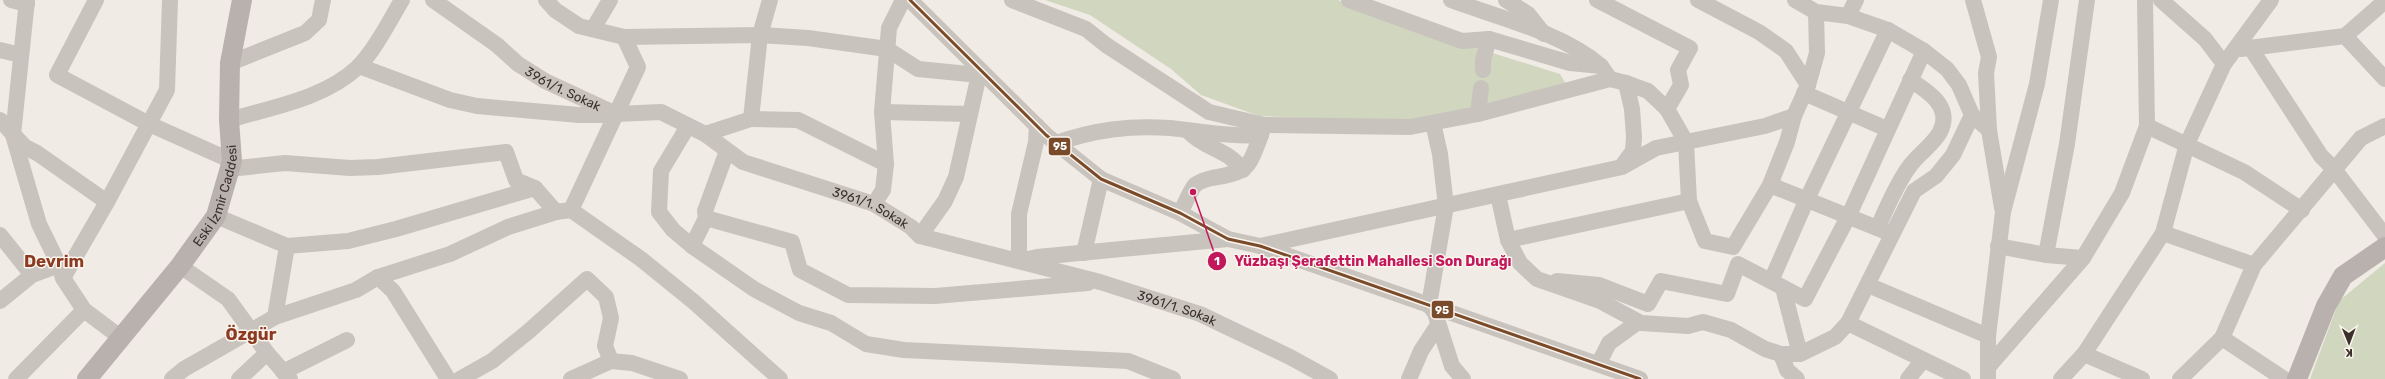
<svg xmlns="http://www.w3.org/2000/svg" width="2385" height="379" font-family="Rubik,sans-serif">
  <rect width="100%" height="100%" fill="#f0ebe5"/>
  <g fill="#d1d6bf">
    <path d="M1045,0h293l49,20 173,54 6,10 -84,22 -76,16 -147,-6 -58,-21 -30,-26 -81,-54z"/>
    <path d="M2385,263v116h-75l29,-78z"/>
  </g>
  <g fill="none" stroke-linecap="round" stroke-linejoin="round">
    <g stroke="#c9c3be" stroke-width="16">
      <path d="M11,0l16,4"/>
      <path d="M27,0l-14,135 26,89 20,41 4,13 21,32 36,27"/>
      <path d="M96,0l-39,75 92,49 83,37"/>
      <path id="s1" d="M433,0l64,45 21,19 27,17 71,33 45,-2 44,22 38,28 131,42 37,23 9,9 180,46 100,32 90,43 40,22"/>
      <path d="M546,0l9,10 24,16 45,11 136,-2 48,3 79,11 31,20 61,6"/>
      <path d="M910,0l136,135 55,44 79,34 48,26 32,7 380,133"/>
      <path d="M1012,0l74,29 20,16 103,67 55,13 146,2 68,-13 132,-35"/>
      <path d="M1349,0l113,41 27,-2 81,24 31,3 9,13 16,4 6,26 2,28 -1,14 -11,15"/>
      <path d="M1451,0c49,18 111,33 150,66"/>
      <path d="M1506,0l22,14 16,20"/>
      <path d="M1597,0l93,48 -12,22 3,15 -14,24"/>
      <path d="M1698,0l61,32 27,19 22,34"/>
      <path d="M1795,0l21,12 32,4 40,14 36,21 23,18 12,16 13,30 17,15 13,78"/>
      <path d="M1973,0l16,57 -3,16 3,57"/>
      <path d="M2161,0l44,39 19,25"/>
      <path d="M1848,16l8,-16"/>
      <path d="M593,29l17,-29"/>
      <path d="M2345,36l40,43"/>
      <path d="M2250,47l71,109 13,13 51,67"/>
      <path d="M2241,49l104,-13 40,-35"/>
      <path d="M0,50l21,5"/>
      <path d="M230,63l75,-30 14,-13 4,-20"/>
      <path d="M359,66l91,34 27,6 102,9h34"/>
      <path d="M1483,70v-10l6,-21"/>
      <path d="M1626,83l22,8 19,18 19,33 3,59 16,40 28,6 37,-62 17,-43 7,-26"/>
      <path d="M1804,93l83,36"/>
      <path d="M882,112l88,2"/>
      <path d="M1478,114l3,-26"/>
      <path d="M751,119l47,1 88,44"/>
      <path d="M0,120l25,27 12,6 70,49"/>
      <path d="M229,120c43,-13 95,-21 129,-53 17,-17 32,-47 44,-67"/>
      <path d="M1433,123l7,31 6,52 -17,99 6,8 17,53 11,13"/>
      <path d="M688,126l-27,45 -2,41 14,18 19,16 62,43 45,24 32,10 35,21 38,6 224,11 45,18"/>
      <path d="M1037,126l-1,16 -17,72v47l18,-4 191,-18"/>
      <path d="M2147,126l97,46 58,38"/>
      <path d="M1189,132c16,17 37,16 54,38"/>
      <path d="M705,134l46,-15 9,-84 10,-35"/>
      <path d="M1056,143c39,-13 73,-18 114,-15 30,3 60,9 91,7l3,-10"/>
      <path d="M727,151l-22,60 1,7 86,24 8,28 48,25 87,1 153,-13"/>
      <path d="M229,169l56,-6 65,5 28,-1 128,-15 10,28 19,8 21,24"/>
      <path d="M1770,185l117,47"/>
      <path d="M1498,195l10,45 12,23 17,16 63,22 41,22 47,3 15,-4 28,8 34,19 16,5h19l35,-17 13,-14 66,-132 22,-15 17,-21 19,-40"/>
      <path d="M874,204l9,-14 3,-26 -4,-52 7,-84 14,-28"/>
      <path d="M571,210l67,-143 -14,-30"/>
      <path d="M1180,213c5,-8 9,-21 15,-28 4,-3 12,-6 17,-7 37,-6 36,-9 49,-43"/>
      <path d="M216,216l71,30 61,-5 48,-12 139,-41"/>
      <path d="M1878,227c9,-20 18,-42 31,-60 8,-12 24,-22 31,-35 13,-25 -12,-41 -30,-52"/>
      <path d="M2163,233l91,32"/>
      <path d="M0,235l32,40"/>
      <path d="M920,236l25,-35 11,-24 24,-107"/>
      <path d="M1508,240l181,-39"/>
      <path d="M692,246l14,-28"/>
      <path d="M1260,246l362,-79 34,-19 109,-22 29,-10 14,-31 9,-32 -1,-41"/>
      <path d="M1998,246l48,9 37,3"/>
      <path d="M1084,253l17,-74"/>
      <path d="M2046,255l21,-111 20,-144"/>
      <path d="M180,266l48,33 39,54 23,26"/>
      <path d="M378,277l15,14 55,88"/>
      <path d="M63,278l44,-76 60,-112 3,-90"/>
      <path d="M1557,281l42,4 49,19 13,-23 66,13 11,-30 67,35 44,-84 75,-164"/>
      <path d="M1771,281l36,-82 81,-169"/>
      <path d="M1868,285l120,51"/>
      <path d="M1783,288l17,66"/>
      <path d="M0,301l32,-26 27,-10"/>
      <path d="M275,317l12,-71"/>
      <path d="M1848,323l115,56"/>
      <path d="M2222,338l62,41"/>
      <path d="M1781,354l6,16 10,9"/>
      <path d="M2084,354l58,25"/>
      <path d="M1599,363l10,-20 29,-21"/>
      <path d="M1989,366l94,-108 39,-65 25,-67 -2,-126"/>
      <path d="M283,372l64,-32"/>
      <path d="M16,379l68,-69"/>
      <path d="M172,379l12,-10 91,-52 81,-27 22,-13 72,-23 58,-27 48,-15 15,-2 70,49 53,43 86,77"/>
      <path d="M239,379l28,-26"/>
      <path d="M460,379l32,-18 37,-30 58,-52 19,18 5,21 -6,28 6,15"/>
      <path d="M571,379l40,-18 21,2 48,16"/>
      <path d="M1409,379l12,-28 17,-26"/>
      <path d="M1908,379l15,-19"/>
      <path d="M1988,379v-43l15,-124 34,-128 14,-84"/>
      <path d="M2061,379l23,-25 79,-121 24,-89 37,-80 47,-64"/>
      <path d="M2180,379l42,-41 32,-73 107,-127 24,-12"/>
    </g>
    <g stroke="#b8b1ad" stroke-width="20">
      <path id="s2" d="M87,379l93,-113 36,-50 16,-55 -3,-41 1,-57 12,-63"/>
      <path d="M2297,379l29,-73 17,-30 42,-29"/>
    </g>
    <defs>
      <path id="bus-1" d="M910,0l136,135 55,44 79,34 48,26 32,7 380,133"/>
    </defs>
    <use href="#bus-1" stroke="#fbf5ee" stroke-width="6"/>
    <use href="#bus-1" stroke="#7a4b2a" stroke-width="3"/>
  </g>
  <g text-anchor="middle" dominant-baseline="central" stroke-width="3" stroke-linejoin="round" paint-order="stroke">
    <g font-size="13" fill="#3b302b" stroke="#fbf5ee">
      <text stroke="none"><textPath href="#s1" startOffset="158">3961/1. Sokak</textPath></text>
      <text stroke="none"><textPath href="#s2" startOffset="227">Eski İzmir Caddesi</textPath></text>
      <text stroke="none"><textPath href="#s1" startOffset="494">3961/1. Sokak</textPath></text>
      <text stroke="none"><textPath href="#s1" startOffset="819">3961/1. Sokak</textPath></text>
    </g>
    <g font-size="17" font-weight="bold" fill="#8c3b22" stroke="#fbf5ee">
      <text x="54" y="261">Devrim</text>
      <text x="251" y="334">Özgür</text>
    </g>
  </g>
  <path fill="none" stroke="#c2185b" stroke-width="1.5" d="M1193 192L1217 261"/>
  <g fill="#c2185b" stroke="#fbf5ee" stroke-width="1.5">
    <circle cx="1193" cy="192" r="4"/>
    <circle cx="1217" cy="261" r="10"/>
  </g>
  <g font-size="12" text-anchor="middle" font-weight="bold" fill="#fff">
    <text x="1217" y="265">1</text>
  </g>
  <g font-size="14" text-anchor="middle" font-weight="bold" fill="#c2185b" stroke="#fbf5ee" stroke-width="3" stroke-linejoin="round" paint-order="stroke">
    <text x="1373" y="266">Yüzbaşı Şerafettin Mahallesi Son Durağı</text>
  </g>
  <g stroke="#fbf5ee" stroke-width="1.5">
    <rect x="1048" y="137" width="23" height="19" rx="4" fill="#7a4b2a"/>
    <rect x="1431" y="300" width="23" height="19" rx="4" fill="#7a4b2a"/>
  </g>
  <g font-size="11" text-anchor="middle" font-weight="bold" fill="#fff">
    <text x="1060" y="150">95</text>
    <text x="1442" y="314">95</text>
  </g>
  <g transform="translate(2349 343) rotate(179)" stroke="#fbf5ee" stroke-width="3" paint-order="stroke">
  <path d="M0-3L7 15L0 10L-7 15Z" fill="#3b302b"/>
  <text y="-6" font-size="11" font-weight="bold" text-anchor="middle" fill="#3b302b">K</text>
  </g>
</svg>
